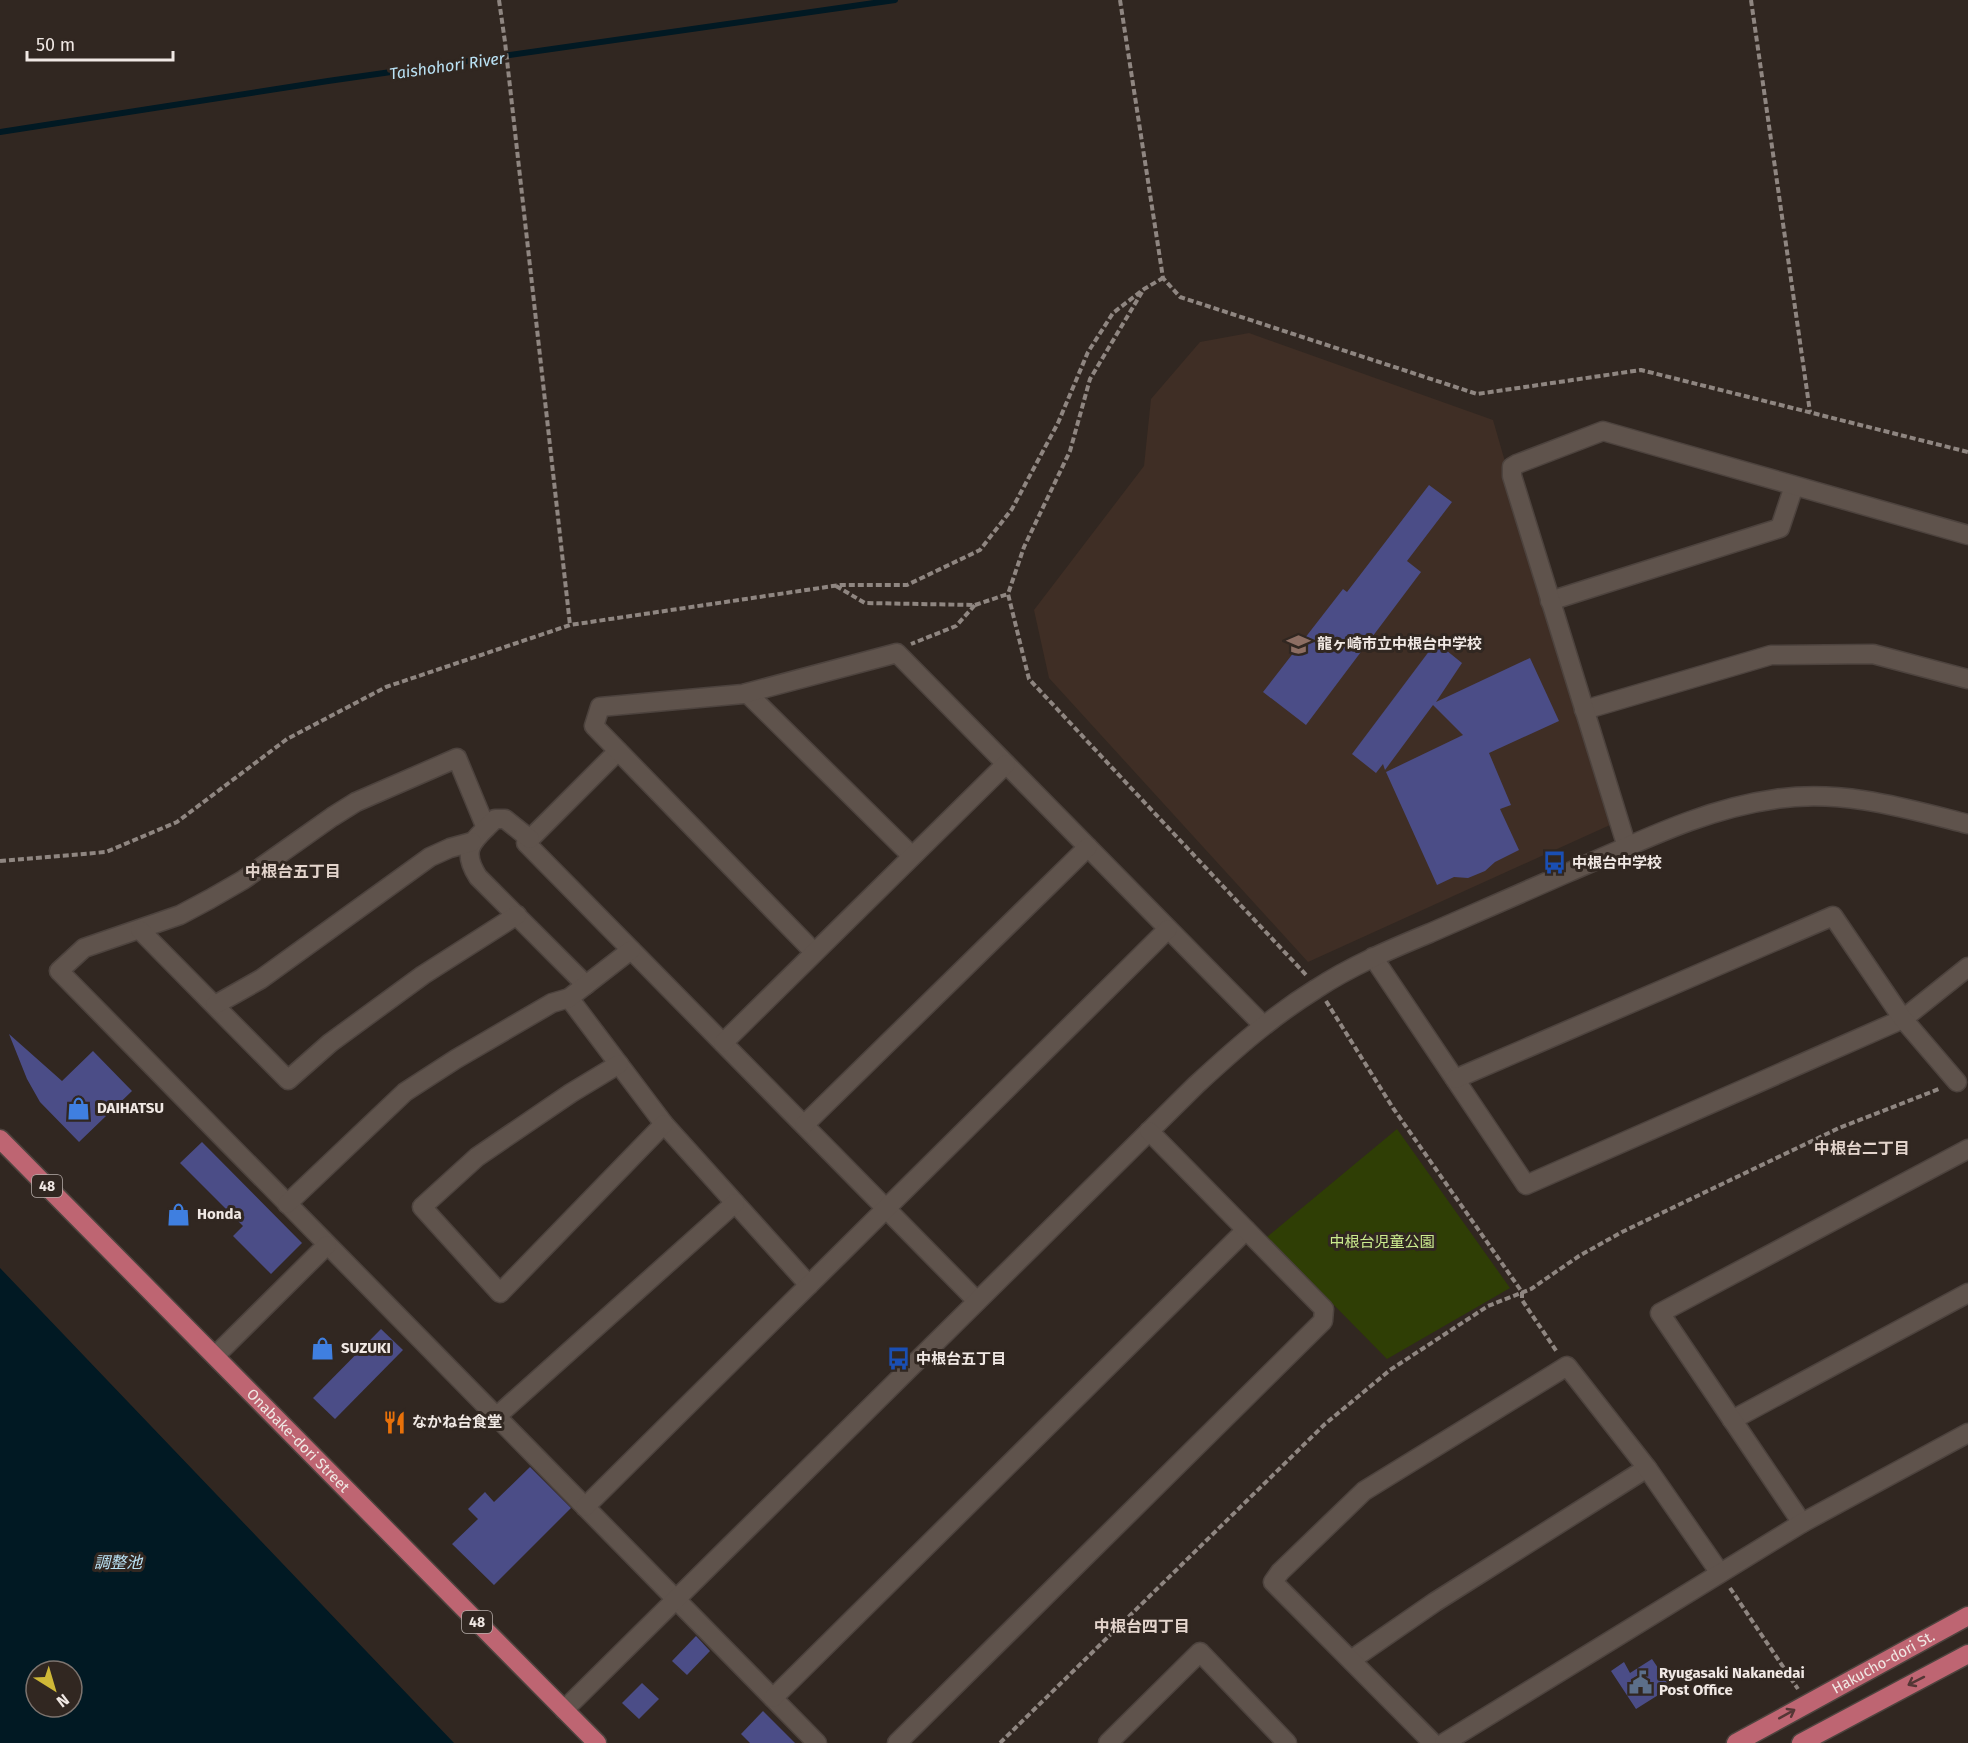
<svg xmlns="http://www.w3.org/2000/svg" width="1968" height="1743" font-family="'Fira Sans','Noto Sans JP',sans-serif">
  <rect width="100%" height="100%" fill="#312721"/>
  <path fill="#3f2e25" d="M1249,333l244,87 117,405 -302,137 -259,-284 -15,-68 110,-144 7,-67 49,-57z"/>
  <path fill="#2f3e05" d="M1397,1129l113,159 -123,71 -120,-122z"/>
  <path fill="#011923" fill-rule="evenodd" d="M0,1268l454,475h-454zM36,1671h36v36h-36z"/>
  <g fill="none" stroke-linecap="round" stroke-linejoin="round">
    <path stroke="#011923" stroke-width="6" d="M0,132l328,-51 567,-81"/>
  </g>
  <g fill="#4b4d87">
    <path d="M1429,485l23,17 -45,59 14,11 -115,153 -43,-33 80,-103 4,3z"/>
    <path d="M1436,642l26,21 -26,39 94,-44 29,63 -70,32 22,52 -11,4 19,41 -24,12 -10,9 -17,7 -14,-1 -17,8 -51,-113 77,-37 -30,-30 -48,65 -2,-6 -7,9 -24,-19z"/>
    <path d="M9,1034l53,47 31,-30 39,40 -53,51 -39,-40 -13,-23z"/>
    <path d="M202,1142l100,101 -31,31 -38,-38 10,-10 -63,-63z"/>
    <path d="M381,1329l22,21 -68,69 -22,-21z"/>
    <path d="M530,1467l41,41 -77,77 -42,-41 26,-25 -10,-10 17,-17 9,10z"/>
    <path d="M696,1636l14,15 -23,24 -15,-14z"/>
    <path d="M1652,1659l19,28 -35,22 -25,-38 13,-9 6,11z"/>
    <path d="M642,1683l17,16 -20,20 -17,-16z"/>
    <path d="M763,1711l32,32h-45l-9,-9z"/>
  </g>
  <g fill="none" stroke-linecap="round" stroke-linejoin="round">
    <defs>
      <g id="minor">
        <path d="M1550,601l230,-73 14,-42"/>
        <path d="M747,693l165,163"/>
        <path d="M1584,710l187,-55 102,-1 95,25"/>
        <path d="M618,751l-92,92 451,458"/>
        <path d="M486,828l-29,-70 -101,44 -24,15 -89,63 -33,19 -30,16 -96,33 -25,23 758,772"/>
        <path d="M530,839l-25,-20h-10c-20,21 -36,28 -17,58l108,108"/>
        <path d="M1627,847l-115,-371v-9l5,-3 86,-33 365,104"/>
        <path d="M140,930l148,150 42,-37 93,-68 94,-60"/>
        <path d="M814,952l-220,-226 6,-19 143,-13 154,-41 366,372"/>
        <path d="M1373,957l153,228 377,-166 65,-52"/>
        <path d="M569,998l95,126 145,161"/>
        <path d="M215,1005l46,-26 169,-122 20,-9 22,-6"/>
        <path d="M723,1043l283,-279"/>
        <path d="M619,1064l-48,29 -94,64 -55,50 78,86 164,-169"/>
        <path d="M1455,1079l378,-163 70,103 54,63"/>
        <path d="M804,1125l284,-278"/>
        <path d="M287,1204l118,-112 51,-33 96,-56 17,-5 62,-48"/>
        <path d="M215,1356l112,-111"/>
        <path d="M496,1417l239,-214"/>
        <path d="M1732,1420l236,-127"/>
        <path d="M585,1507l583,-578"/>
        <path d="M1802,1523l-142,-210 308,-164"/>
        <path d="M1351,1660l84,-58 212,-134"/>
        <path d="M773,1698l473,-468"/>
        <path d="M564,1710l632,-625c39,-36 75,-68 120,-96 35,-23 75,-40 114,-56 45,-20 91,-40 137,-60 68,-29 135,-64 209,-74 66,-10 129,9 192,25"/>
        <path d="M897,1743l426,-422 1,-12 -175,-178"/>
        <path d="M1108,1743l92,-91 87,91"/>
        <path d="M1433,1743l-160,-161 7,-10 84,-81 203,-125 80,102 73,105"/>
        <path d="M1444,1743l358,-220 166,-90"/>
      </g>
      <g id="major">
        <path id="s1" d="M0,1139l597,604"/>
        <path id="s2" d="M1736,1743l232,-127"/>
        <path d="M1801,1743l167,-89"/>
      </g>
    </defs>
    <use href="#minor" stroke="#4d433e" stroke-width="21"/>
    <use href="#major" stroke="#4d433e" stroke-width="21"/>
    <g stroke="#8f8681" stroke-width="4" stroke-dasharray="6 3" stroke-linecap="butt">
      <path d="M499,0l6,42 65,583"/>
      <path d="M1120,0l43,278 17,19 297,97 164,-24 327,82"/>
      <path d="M1751,0l59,412"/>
      <path d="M1142,292l-52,87 -20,72 -46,96 -16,47 21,85 278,297"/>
      <path d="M836,586l29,17 110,2 -19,21 -45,18"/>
      <path d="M975,605l33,-11"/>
      <path d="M0,861l106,-9 71,-30 110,-83 99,-52 184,-62 270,-40h67l73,-35 32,-41 46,-86 30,-71 25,-39 31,-24 19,-11"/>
      <path d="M1326,1001l67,107 129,184v8l35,52"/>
      <path d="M1730,1588l68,101"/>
      <path d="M1000,1743l325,-319 65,-54 98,-64 43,-17 48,-33 43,-24 217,-104 100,-39"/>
    </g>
    <use href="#minor" stroke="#5f534c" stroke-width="18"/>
    <use href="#major" stroke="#be6572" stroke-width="18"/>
  </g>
  <defs><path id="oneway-shaft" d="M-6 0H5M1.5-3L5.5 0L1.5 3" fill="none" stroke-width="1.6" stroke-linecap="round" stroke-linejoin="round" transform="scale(1.5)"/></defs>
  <g stroke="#543635">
    <use href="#oneway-shaft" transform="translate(1916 1681) rotate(153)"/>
    <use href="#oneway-shaft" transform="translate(1787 1714) rotate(-29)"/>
  </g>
  <defs>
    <symbol id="school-bare" viewBox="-9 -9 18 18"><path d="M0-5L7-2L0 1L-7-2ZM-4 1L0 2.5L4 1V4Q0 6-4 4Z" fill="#8d6e63" stroke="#312721" stroke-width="2.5" paint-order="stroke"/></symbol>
    <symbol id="bus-bare" viewBox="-9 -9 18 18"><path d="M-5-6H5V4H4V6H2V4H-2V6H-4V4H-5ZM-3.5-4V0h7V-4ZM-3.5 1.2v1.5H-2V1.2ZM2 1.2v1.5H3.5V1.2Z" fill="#1a4fb4" stroke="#312721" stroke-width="2.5" paint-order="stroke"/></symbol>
    <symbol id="shop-bare" viewBox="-9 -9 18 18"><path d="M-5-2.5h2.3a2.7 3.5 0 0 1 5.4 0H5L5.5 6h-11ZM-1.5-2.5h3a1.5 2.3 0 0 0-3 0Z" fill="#3f7fe0" stroke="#312721" stroke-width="2.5" paint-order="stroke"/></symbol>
    <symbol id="restaurant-bare" viewBox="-9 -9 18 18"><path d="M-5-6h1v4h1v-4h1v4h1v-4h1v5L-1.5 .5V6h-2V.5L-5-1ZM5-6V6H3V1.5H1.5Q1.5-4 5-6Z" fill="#e8710a" stroke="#312721" stroke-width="2.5" paint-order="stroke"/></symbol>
    <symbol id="civic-bare" viewBox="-9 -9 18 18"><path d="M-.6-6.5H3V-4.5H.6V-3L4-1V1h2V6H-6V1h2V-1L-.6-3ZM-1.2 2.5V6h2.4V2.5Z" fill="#5c6f8a" stroke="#312721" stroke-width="2.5" paint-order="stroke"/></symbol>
  </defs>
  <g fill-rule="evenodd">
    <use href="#school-bare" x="1282" y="628" width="33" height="33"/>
    <use href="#bus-bare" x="1538" y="846" width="33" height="33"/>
    <use href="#shop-bare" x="62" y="1092" width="33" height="33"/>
    <use href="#shop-bare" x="162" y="1198" width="33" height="33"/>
    <use href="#shop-bare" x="306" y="1332" width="33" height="33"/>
    <use href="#bus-bare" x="882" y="1342" width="33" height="33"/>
    <use href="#restaurant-bare" x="378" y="1406" width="33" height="33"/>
    <use href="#civic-bare" x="1624" y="1666" width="33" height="33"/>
  </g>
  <g text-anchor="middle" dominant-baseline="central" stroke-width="6" stroke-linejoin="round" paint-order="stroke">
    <g fill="#312721" stroke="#b7aeaa" stroke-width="1.5">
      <rect x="32" y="1175" width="30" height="22" rx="4.5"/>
      <rect x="462" y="1611" width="30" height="22" rx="4.5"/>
    </g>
    <g font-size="14" font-weight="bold" fill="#f0e8e4">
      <text x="47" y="1186">48</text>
      <text x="477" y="1622">48</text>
    </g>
    <g font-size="15" font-weight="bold" fill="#f0e8e4" stroke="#312721" text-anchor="start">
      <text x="1317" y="644">龍ヶ崎市立中根台中学校</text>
      <text x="1572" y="863">中根台中学校</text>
      <text x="97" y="1108">DAIHATSU</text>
      <text x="197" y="1214">Honda</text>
      <text x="341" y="1348">SUZUKI</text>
      <text x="916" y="1359">中根台五丁目</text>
      <text x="412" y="1422">なかね台食堂</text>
      <text x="1659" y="1673">Ryugasaki Nakanedai<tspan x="1659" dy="17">Post Office</tspan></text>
    </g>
    <g font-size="15" fill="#cbeb8e" stroke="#312721">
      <text x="1382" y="1242">中根台児童公園</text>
    </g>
    <g font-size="15" fill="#f0e8e4" stroke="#312721">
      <text stroke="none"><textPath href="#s1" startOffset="424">Onabake-dori Street</textPath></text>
      <text stroke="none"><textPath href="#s2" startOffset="168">Hakucho-dori St.</textPath></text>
    </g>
    <g font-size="16" font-style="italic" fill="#bae2f5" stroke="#312721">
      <text transform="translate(447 66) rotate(-8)">Taishohori River</text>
      <text x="118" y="1562">調整池</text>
    </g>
    <g font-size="16" font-weight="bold" fill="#e3d4cc" stroke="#312721">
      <text x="293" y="871">中根台五丁目</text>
      <text x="1862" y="1148">中根台二丁目</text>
      <text x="1142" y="1626">中根台四丁目</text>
    </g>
  </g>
  <g transform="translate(54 1689) rotate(143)"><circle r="28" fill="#312721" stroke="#7d746f" stroke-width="1.5"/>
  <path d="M0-4.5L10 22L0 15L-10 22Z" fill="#cfb837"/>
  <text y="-9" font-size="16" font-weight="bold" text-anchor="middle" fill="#f0e8e4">N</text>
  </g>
  <path d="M27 51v9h146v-9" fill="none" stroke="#f0e8e4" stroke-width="3"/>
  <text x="36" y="51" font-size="18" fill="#f0e8e4" stroke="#312721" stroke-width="4.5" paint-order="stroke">50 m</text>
</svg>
